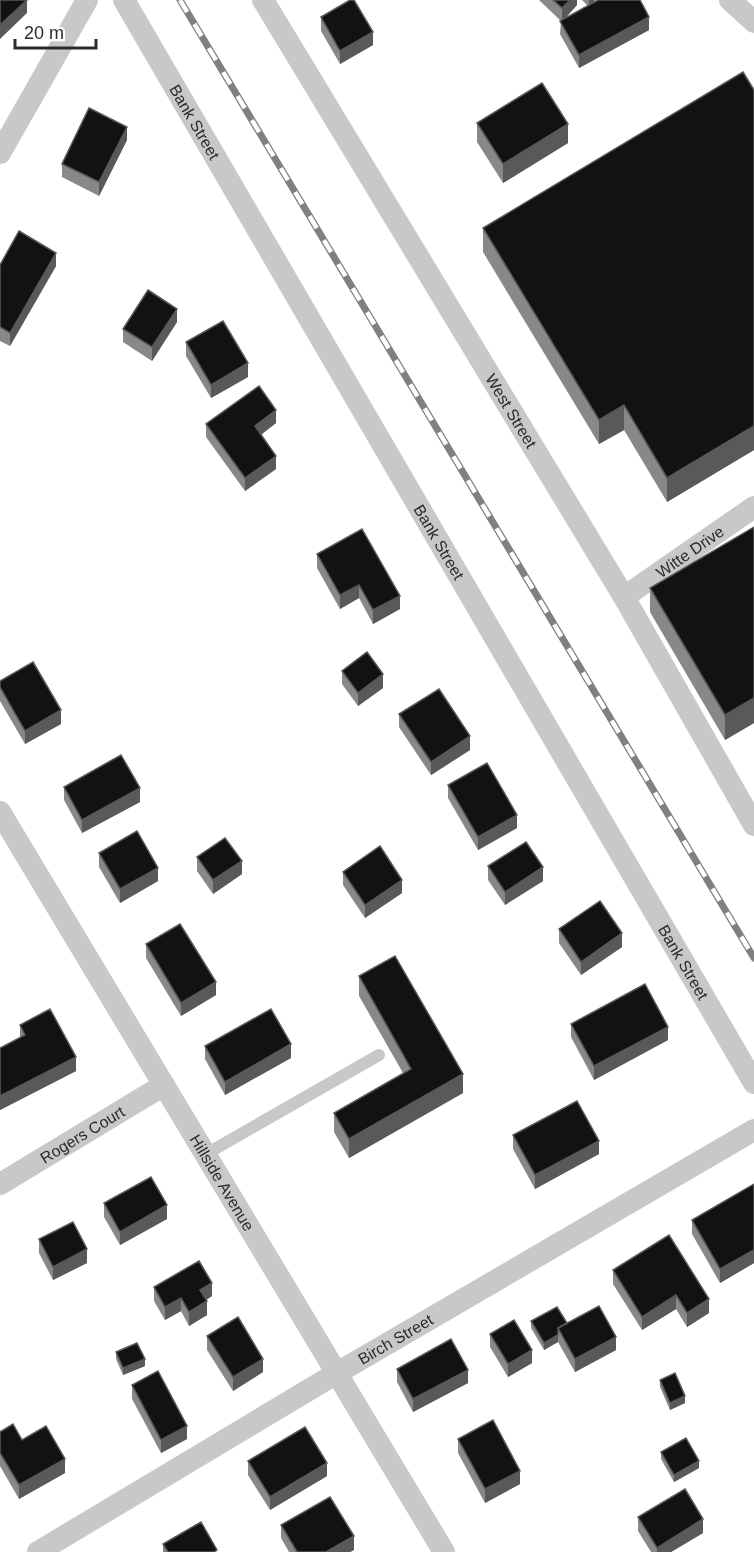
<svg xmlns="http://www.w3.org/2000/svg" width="754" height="1552" font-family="Helvetica,sans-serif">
  <rect width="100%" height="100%" fill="#fff"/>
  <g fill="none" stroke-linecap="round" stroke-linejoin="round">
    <path stroke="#c8c8c8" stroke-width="12" d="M206,1154l173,-99"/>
    <g stroke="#c8c8c8" stroke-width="22">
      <path id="s1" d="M124,0l630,1083"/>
      <path id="s2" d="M263,0l361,597 130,228"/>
      <path d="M730,0l24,22"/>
      <path d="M0,153l87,-153"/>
      <path id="s3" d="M624,597l130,-90"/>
      <path id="s4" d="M0,812l444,740"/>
      <path id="s5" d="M0,1184l164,-99"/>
      <path id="s6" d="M38,1552l299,-179 417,-243"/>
    </g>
    <defs>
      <path id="rail" d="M180,0l574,958"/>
    </defs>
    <use href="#rail" stroke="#808080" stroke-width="7"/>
    <use href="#rail" stroke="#fff" stroke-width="4.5" stroke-dasharray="14" stroke-linecap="butt"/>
  </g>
  <g fill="#888">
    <path d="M539,0h38v5l-12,13 23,-12 -6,-6h13l-3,4 57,26 -70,38 -19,-34 1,-13z"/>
    <path d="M321,17l52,28 -33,19 -19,-33z"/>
    <path d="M754,90v360l-87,52 -43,-72 -25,14 -116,-192v-24z"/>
    <path d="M477,123l91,20 -65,40 -26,-41z"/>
    <path d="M127,140l-28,56 -37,-19v-13z"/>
    <path d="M0,265l56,1 -46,80 -10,-5z"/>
    <path d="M177,322l-25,39 -29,-19v-13z"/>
    <path d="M186,342l62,35 -37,21 -25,-42z"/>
    <path d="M276,423l-15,12 15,34 -31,22 -39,-54v-13z"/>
    <path d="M754,527v196l-29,17 -75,-128v-24z"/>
    <path d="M317,554l83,55 -27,15 -14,-26 -19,11 -23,-41z"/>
    <path d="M342,671l41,17 -25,18 -16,-22z"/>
    <path d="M0,681l61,43 -36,20 -25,-43z"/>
    <path d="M399,714l71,36 -39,25 -32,-48z"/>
    <path d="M448,785l69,43 -39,22 -30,-52z"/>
    <path d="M64,787l76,15 -58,31 -18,-33z"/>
    <path d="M99,853l59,28 -38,22 -21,-36z"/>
    <path d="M197,857l45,17 -29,20 -16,-23z"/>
    <path d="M488,866l55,15 -38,24 -17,-25z"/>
    <path d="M343,872l59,21 -37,25 -22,-33z"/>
    <path d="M559,929l63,18 -41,28 -22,-32z"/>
    <path d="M146,944l70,51 -35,21 -35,-58z"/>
    <path d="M359,976l104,117 -114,65 -15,-26v-19l69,-40 -44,-77z"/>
    <path d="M571,1024l97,16 -74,40 -23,-43z"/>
    <path d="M20,1025l56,46 -76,39v-62l20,-11z"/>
    <path d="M205,1046l86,12 -66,37 -20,-36z"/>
    <path d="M513,1135l86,19 -64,35 -22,-40z"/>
    <path d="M754,1184v79l-34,20 -28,-49v-14z"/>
    <path d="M104,1203l63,16 -47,26 -16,-28z"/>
    <path d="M669,1235l40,78 -22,14 -11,-18 -34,21 -29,-46v-14z"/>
    <path d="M39,1239l48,24 -34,17 -14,-27z"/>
    <path d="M154,1287l58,9 -6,4 1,15 -18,11 -8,-15 -16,9 -11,-19z"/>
    <path d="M531,1321l36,2 49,27 -41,22 -17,-30 -14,8 -13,-22z"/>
    <path d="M490,1334l42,29 -24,14 -18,-30z"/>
    <path d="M207,1336l56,36 -30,19 -26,-41z"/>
    <path d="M116,1352l29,14 -22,9 -7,-16z"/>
    <path d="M397,1369l71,14 -55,29 -16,-30z"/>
    <path d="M660,1380l25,23 -15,7 -10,-23z"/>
    <path d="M132,1385l55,54 -26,14 -29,-54z"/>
    <path d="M0,1432l65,41 -46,26 -19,-33z"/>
    <path d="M458,1439l62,45 -35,19 -27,-50z"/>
    <path d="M661,1452l38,16 -25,14 -13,-23z"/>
    <path d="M248,1461l79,15 -57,34 -22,-35z"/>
    <path d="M638,1517l65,16 -32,19h-20l-13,-21z"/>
    <path d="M281,1525l73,25 -4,2h-61l-8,-14z"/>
    <path d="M163,1544l54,8h-54z"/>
  </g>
  <g fill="#595959">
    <path d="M27,0v13l-27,26v-14z"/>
    <path d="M570,0h7v5l-15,17v-14z"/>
    <path d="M589,0h6l-6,7z"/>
    <path d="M649,17v13l-70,38v-13z"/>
    <path d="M373,32v13l-33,19v-13z"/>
    <path d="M568,124v19l-65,40v-19z"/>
    <path d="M127,127v13l-28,56v-14z"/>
    <path d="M56,253v13l-46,80v-13z"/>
    <path d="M177,309v13l-25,39v-14z"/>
    <path d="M248,363v14l-37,21v-13z"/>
    <path d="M624,405v25l-25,14v-24z"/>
    <path d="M276,410v13l-21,16v-13z"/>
    <path d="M754,426v24l-87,52v-24z"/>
    <path d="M276,456v13l-31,22v-13z"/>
    <path d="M359,585v13l-19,11v-14z"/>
    <path d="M400,596v13l-27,15v-14z"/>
    <path d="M383,674v14l-25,18v-13z"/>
    <path d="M754,698v25l-29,17v-25z"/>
    <path d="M61,710v14l-36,20v-13z"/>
    <path d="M470,736v14l-39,25v-13z"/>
    <path d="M140,788v14l-58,31v-13z"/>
    <path d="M517,815v13l-39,22v-13z"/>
    <path d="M242,861v13l-29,20v-14z"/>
    <path d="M543,867v14l-38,24v-13z"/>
    <path d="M158,868v13l-38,22v-14z"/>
    <path d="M402,880v13l-37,25v-13z"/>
    <path d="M622,933v14l-41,28v-13z"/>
    <path d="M216,982v13l-35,21v-13z"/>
    <path d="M668,1027v13l-74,40v-14z"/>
    <path d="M291,1044v14l-66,37v-13z"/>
    <path d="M76,1057v14l-76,39v-14z"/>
    <path d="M463,1074v19l-114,65v-19z"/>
    <path d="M599,1141v13l-64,35v-14z"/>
    <path d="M167,1205v14l-47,26v-13z"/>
    <path d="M87,1249v14l-34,17v-13z"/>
    <path d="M754,1250v13l-34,20v-14z"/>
    <path d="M212,1283v13l-12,8v-14z"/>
    <path d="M676,1295v14l-34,21v-13z"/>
    <path d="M181,1298v13l-16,9v-13z"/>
    <path d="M709,1299v14l-22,14v-14z"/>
    <path d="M207,1301v14l-18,11v-14z"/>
    <path d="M558,1335v7l-14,8v-7z"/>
    <path d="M616,1337v13l-41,22v-13z"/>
    <path d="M532,1350v13l-24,14v-13z"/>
    <path d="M145,1359v7l-22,9v-7z"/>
    <path d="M263,1359v13l-30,19v-14z"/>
    <path d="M468,1370v13l-55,29v-13z"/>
    <path d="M685,1396v7l-15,7v-7z"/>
    <path d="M187,1426v13l-26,14v-13z"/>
    <path d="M65,1459v14l-46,26v-14z"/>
    <path d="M699,1461v7l-25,14v-7z"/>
    <path d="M327,1463v13l-57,34v-13z"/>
    <path d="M520,1471v13l-35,19v-14z"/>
    <path d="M703,1519v14l-32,19h-14v-4z"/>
    <path d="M354,1536v14l-4,2h-24z"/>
  </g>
  <g fill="#121212" stroke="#595959" stroke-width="1.5">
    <path d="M0,0h27l-27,25z"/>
    <path d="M350,0h4l19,32 -33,19 -19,-34z"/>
    <path d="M553,0h17l-8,8z"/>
    <path d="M598,0h42l9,17 -70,38 -19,-34z"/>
    <path d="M743,72l11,18v336l-87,52 -43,-73 -25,15 -116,-192z"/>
    <path d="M542,83l26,41 -65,40 -26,-41z"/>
    <path d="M89,108l38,19 -28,55 -37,-18z"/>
    <path d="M19,231l37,22 -46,80 -10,-6v-62z"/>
    <path d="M148,290l29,19 -25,38 -29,-18z"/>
    <path d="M223,321l25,42 -37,22 -25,-43z"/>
    <path d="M259,386l17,24 -21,16 21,30 -31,22 -39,-54z"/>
    <path d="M754,527v171l-29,17 -75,-127z"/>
    <path d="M362,529l38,67 -27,14 -14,-25 -19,10 -23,-41z"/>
    <path d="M367,652l16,22 -25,19 -16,-22z"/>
    <path d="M33,662l28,48 -36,21 -25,-44v-6z"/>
    <path d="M439,689l31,47 -39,26 -32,-48z"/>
    <path d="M121,755l19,33 -58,32 -18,-33z"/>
    <path d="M487,763l30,52 -39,22 -30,-52z"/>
    <path d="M137,831l21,37 -38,21 -21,-36z"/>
    <path d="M225,838l17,23 -29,19 -16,-23z"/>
    <path d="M526,842l17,25 -38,25 -17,-26z"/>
    <path d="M380,846l22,34 -37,25 -22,-33z"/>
    <path d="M600,901l22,32 -41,29 -22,-33z"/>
    <path d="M180,924l36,58 -35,21 -35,-59z"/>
    <path d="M395,956l68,118 -114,65 -15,-26 77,-44 -52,-93z"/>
    <path d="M645,984l23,43 -74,39 -23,-42z"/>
    <path d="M50,1009l26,48 -76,39v-48l25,-13 -5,-10z"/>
    <path d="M271,1009l20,35 -66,38 -20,-36z"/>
    <path d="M577,1101l22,40 -64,34 -22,-40z"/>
    <path d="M151,1177l16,28 -47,27 -16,-29z"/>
    <path d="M754,1184v66l-34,19 -28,-49z"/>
    <path d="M73,1222l14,27 -34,18 -14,-28z"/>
    <path d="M669,1235l40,64 -22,14 -11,-18 -34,22 -29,-47z"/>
    <path d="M199,1261l13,22 -12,7 7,11 -18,11 -8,-14 -16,9 -11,-20z"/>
    <path d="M599,1306l17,31 -41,22 -17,-31z"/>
    <path d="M557,1307l10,16 -9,5v7l-14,8 -13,-22z"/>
    <path d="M238,1317l25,42 -30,18 -26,-41z"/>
    <path d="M514,1320l18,30 -24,14 -18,-30z"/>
    <path d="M451,1339l17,31 -55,29 -16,-30z"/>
    <path d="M137,1343l8,16 -22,9 -7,-16z"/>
    <path d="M158,1371l29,55 -26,14 -29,-55z"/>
    <path d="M675,1373l10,23 -15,7 -10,-23z"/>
    <path d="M493,1420l27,51 -35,18 -27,-50z"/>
    <path d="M13,1424l9,16 24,-14 19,33 -46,26 -19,-32v-21z"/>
    <path d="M305,1427l22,36 -57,34 -22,-36z"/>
    <path d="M686,1438l13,23 -25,14 -13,-23z"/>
    <path d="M685,1489l18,30 -46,29 -19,-31z"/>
    <path d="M330,1497l24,39 -28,16h-29l-16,-27z"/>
    <path d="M201,1522l16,28 -3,2h-46l-5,-8z"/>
  </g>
  <g text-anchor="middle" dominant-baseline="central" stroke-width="6" stroke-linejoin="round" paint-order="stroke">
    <g font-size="16" fill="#2b2b2b" stroke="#fff">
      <text stroke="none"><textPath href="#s1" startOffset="141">Bank Street</textPath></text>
      <text stroke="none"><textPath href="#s2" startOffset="480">West Street</textPath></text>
      <text stroke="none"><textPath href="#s1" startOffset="627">Bank Street</textPath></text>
      <text stroke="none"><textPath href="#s3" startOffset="80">Witte Drive</textPath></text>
      <text stroke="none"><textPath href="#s1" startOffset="1113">Bank Street</textPath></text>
      <text stroke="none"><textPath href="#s5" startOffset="96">Rogers Court</textPath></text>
      <text stroke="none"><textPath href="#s4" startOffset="432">Hillside Avenue</textPath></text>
      <text stroke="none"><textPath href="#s6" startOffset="416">Birch Street</textPath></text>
    </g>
  </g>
  <path d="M15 39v9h81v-9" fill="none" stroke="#2b2b2b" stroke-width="3"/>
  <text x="24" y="39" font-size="18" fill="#2b2b2b" stroke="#ffffff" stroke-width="4.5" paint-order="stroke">20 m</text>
</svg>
